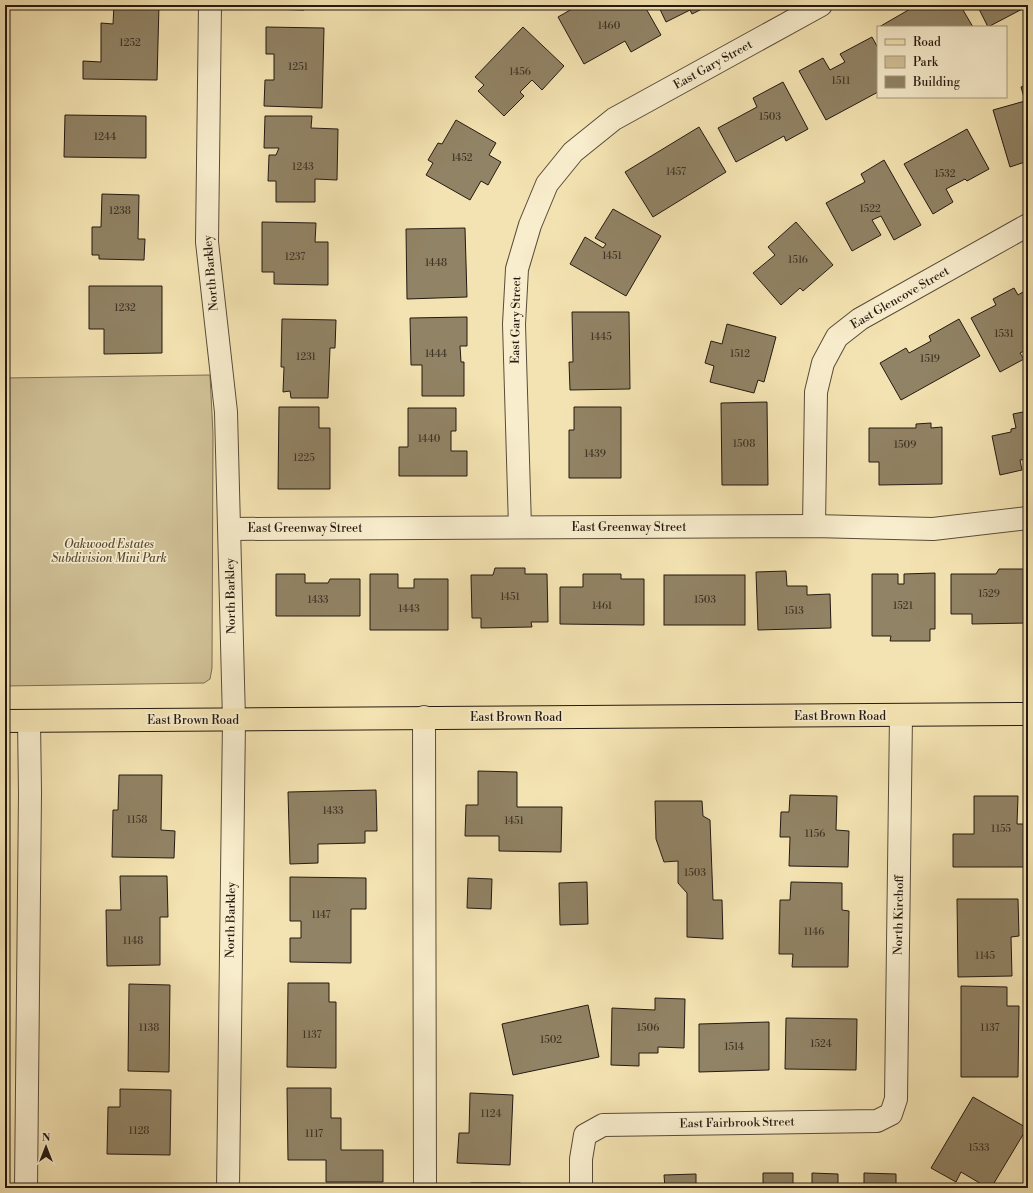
<svg xmlns="http://www.w3.org/2000/svg" width="1033" height="1193" font-family="'Libre Bodoni',serif">
  <rect width="100%" height="100%" fill="#f4e3b2"/>
  <filter id="stains"><feTurbulence type="fractalNoise" baseFrequency=".005" numOctaves="4"/><feColorMatrix values="0 0 0 0 .2 0 0 0 0 .09 0 0 0 0 .02 0 0 0 .5 -.17"/></filter>
  <radialGradient id="worn" r=".72"><stop offset=".6" stop-color="#630" stop-opacity="0"/><stop offset="1" stop-color="#630" stop-opacity=".3"/></radialGradient>
  <path fill="#d1c197" stroke="#7b6e54" d="M210,375l3,59 -1,234 -2,11 -6,4 -199,3v-308z"/>
  <g fill="#918365" stroke="#251a11">
    <path d="M114,5h45l-2,75 -74,-1v-18l18,1v-39l12,1z"/>
    <path d="M267,5h37v5l-37,-1z"/>
    <path d="M579,5h65l17,30 -30,17 -6,-11 -41,23 -26,-47z"/>
    <path d="M658,5h52l-18,9 -2,-4 -24,12z"/>
    <path d="M917,5h43l13,22h-94z"/>
    <path d="M977,5h51v1l-40,21z"/>
    <path d="M266,27l58,1 -2,80 -58,-2 1,-26h9v-26h-8z"/>
    <path d="M523,27l41,39 -22,24 -10,-10 -12,12 4,4 -20,20 -26,-25 6,-6 -9,-8z"/>
    <path d="M872,37l6,11v44l-52,28 -27,-49 24,-13 7,12 15,-8 -5,-8z"/>
    <path d="M783,82l25,47 -22,12 -2,-5 -48,26 -18,-34 39,-21 -4,-9z"/>
    <path d="M1028,84v77l-18,6 -17,-57 32,-9 -4,-14z"/>
    <path d="M65,115l81,1v42l-82,-1z"/>
    <path d="M265,116h47l-1,12 27,1 -1,51 -22,-1v23h-39v-21h-8l1,-26h7l3,-7h-15z"/>
    <path d="M456,120l40,23 -7,12 12,7 -13,23 -7,-4 -11,19 -44,-25 7,-12 -5,-3 10,-17 4,1z"/>
    <path d="M699,127l27,45 -73,45 -28,-45z"/>
    <path d="M967,129l22,40 -22,12 -2,-2 -19,10 7,13 -20,12 -29,-50z"/>
    <path d="M884,160l37,65 -27,15 -13,-24 -9,4 9,15 -29,16 -26,-48 39,-21 -4,-8z"/>
    <path d="M102,194l37,1 -1,44h7l-1,21 -45,-1v-4h-7v-28h9z"/>
    <path d="M613,209l48,27 -35,60 -56,-32 15,-27 18,11 3,-4 -11,-6z"/>
    <path d="M262,222l54,1 -1,19h13v43l-54,-1v-12h-12z"/>
    <path d="M796,222l37,43 -30,26 -3,-3 -19,17 -28,-32 22,-18 -7,-8z"/>
    <path d="M465,228l2,69 -60,2 -1,-70z"/>
    <path d="M89,286h73v67l-58,1v-25h-15z"/>
    <path d="M1014,288l4,7 10,-6v60l-8,4 4,6 -24,13 -29,-54 25,-13 -3,-6z"/>
    <path d="M572,312h57l1,77 -60,1 -1,-28h4z"/>
    <path d="M467,317v29h-7l1,16h3v34h-42v-31h-11l-1,-47z"/>
    <path d="M282,319l54,1 -1,28h-5l-2,50h-37l-1,-7 -7,1 1,-25h-3z"/>
    <path d="M959,319l21,37 -79,44 -21,-37 26,-15 3,5 22,-12 -2,-5z"/>
    <path d="M727,324l49,13 -12,45 -6,-2 -4,13 -44,-11 4,-16 -9,-3 6,-22 11,3z"/>
    <path d="M767,402l1,83h-46l-1,-82z"/>
    <path d="M279,407h40v21h11v61h-52z"/>
    <path d="M574,407h47v71h-52v-48h5z"/>
    <path d="M408,408h48v23h-5v20h16v25h-68v-29h9z"/>
    <path d="M1028,411v48l-8,1 2,10 -22,5 -8,-39 19,-4v-3l5,-1 -3,-14z"/>
    <path d="M931,423v5l11,-1v57l-63,1v-23h-10v-34h47v-4z"/>
    <path d="M495,568h30v6h22l1,48h-17l1,5 -51,1v-10h-9l-1,-43h22z"/>
    <path d="M999,569h29v54l-56,1v-10h-21v-40h45z"/>
    <path d="M786,571l1,15h20v9l23,-1 1,34 -73,2 -2,-58z"/>
    <path d="M935,573v56h-5v12h-40l1,-5h-19v-62h26v10h6v-10z"/>
    <path d="M276,574h29v9h23l2,-4h30v37h-84z"/>
    <path d="M370,574h28v14h16v-9h34v51h-78z"/>
    <path d="M583,574h38v5h23v46l-84,-1v-37h23z"/>
    <rect x="664" y="575" width="81" height="50"/>
    <path d="M478,771l39,1v35h45l-1,45 -62,-1v-15h-34l1,-31h12z"/>
    <path d="M119,775h43l-1,55 14,1 -1,27 -62,-1 1,-47h5z"/>
    <path d="M376,790l1,41h-12v12l-47,1v19l-28,1 -2,-72z"/>
    <path d="M790,795l47,1 -1,34 13,1 -1,36 -59,-1 1,-29h-10l1,-25h8z"/>
    <path d="M974,796h44l-1,28h11v43h-75v-33h21z"/>
    <path d="M655,801h47l1,15 7,4 3,80h9l1,39 -36,-2v-44l-9,-10v-22l-14,1 -8,-23z"/>
    <path d="M120,876h47l1,41h-8v48l-53,1 -1,-56h15z"/>
    <path d="M290,877l76,1v31h-15v54l-61,-1v-24h11v-17h-11z"/>
    <path d="M468,878l24,1 -1,30 -24,-1z"/>
    <path d="M587,882l1,42 -28,1 -1,-42z"/>
    <path d="M791,882l51,1v27l7,1 -1,56h-56l1,-13h-14l1,-54h10z"/>
    <path d="M957,899h61l1,37 -8,1 1,39 -54,1z"/>
    <path d="M288,983h41v19h7v66l-49,-1z"/>
    <path d="M129,984l41,1 -1,87 -41,-1z"/>
    <path d="M961,986l46,1v19h12l-1,71h-57z"/>
    <path d="M655,998l30,1 -1,49 -26,-1v6h-19v13l-28,-1 1,-57 43,2z"/>
    <path d="M588,1005l11,52 -86,18 -11,-51z"/>
    <path d="M786,1018l71,1 -1,51 -71,-1z"/>
    <path d="M769,1022v48l-70,2v-48z"/>
    <path d="M287,1088h44v30h10v32h42v32h-57v-22h-38z"/>
    <path d="M120,1089l51,1 -1,65 -63,-1 1,-47h12z"/>
    <path d="M470,1093l43,2 -3,70 -53,-2 2,-30h10z"/>
    <path d="M973,1097l54,31 -36,60h-3l-27,-16 -5,10 -25,-14z"/>
    <path d="M763,1173h30v15h-74v-3l44,-1z"/>
    <path d="M812,1173l26,1v13l26,1v-15l32,1v14h-84z"/>
    <path d="M696,1174v14h-31l-1,-13z"/>
    <rect x="471" y="1183" width="49" height="5"/>
  </g>
  <g fill="none" stroke-linecap="round" stroke-linejoin="round">
    <defs>
      <g id="minor">
        <path d="M210,5l-3,237 19,170 8,308 -6,468"/>
        <path d="M814,526l2,-134 7,-29 14,-26 23,-18 168,-94"/>
        <path d="M520,527l-6,-203 3,-55 13,-44 17,-41 26,-32 41,-33 207,-114"/>
        <path d="M230,529l584,-3 119,3 95,-11"/>
        <path d="M424,717l1,471"/>
        <path d="M26,1188l4,-395 -1,-72"/>
        <path d="M581,1188v-29l4,-24 18,-10 274,-4 14,-7 5,-15 5,-384"/>
      </g>
      <path id="major" d="M5,721l1023,-7"/>
    </defs>
    <use href="#minor" stroke="#594c39" stroke-width="24"/>
    <use href="#major" stroke="#251a11" stroke-width="24"/>
    <use href="#minor" stroke="#f8edcd" stroke-width="22"/>
    <use href="#major" stroke="#f4e3b2" stroke-width="22"/>
  </g>
  <g text-anchor="middle" dominant-baseline="central" stroke-width="3.5" stroke-linejoin="round" paint-order="stroke">
    <g font-size="10" fill="#403426">
      <text x="609" y="26">1460</text>
      <text x="130" y="43">1252</text>
      <text x="298" y="67">1251</text>
      <text x="520" y="72">1456</text>
      <text x="841" y="81">1511</text>
      <text x="770" y="117">1503</text>
      <text x="105" y="137">1244</text>
      <text x="462" y="158">1452</text>
      <text x="303" y="167">1243</text>
      <text x="676" y="172">1457</text>
      <text x="945" y="174">1532</text>
      <text x="870" y="209">1522</text>
      <text x="120" y="211">1238</text>
      <text x="612" y="256">1451</text>
      <text x="295" y="257">1237</text>
      <text x="798" y="260">1516</text>
      <text x="436" y="263">1448</text>
      <text x="125" y="308">1232</text>
      <text x="1004" y="334">1531</text>
      <text x="601" y="337">1445</text>
      <text x="436" y="354">1444</text>
      <text x="740" y="354">1512</text>
      <text x="306" y="357">1231</text>
      <text x="930" y="359">1519</text>
      <text x="429" y="439">1440</text>
      <text x="744" y="444">1508</text>
      <text x="905" y="445">1509</text>
      <text x="595" y="454">1439</text>
      <text x="304" y="458">1225</text>
      <text x="989" y="594">1529</text>
      <text x="510" y="597">1451</text>
      <text x="318" y="600">1433</text>
      <text x="705" y="600">1503</text>
      <text x="602" y="606">1461</text>
      <text x="903" y="606">1521</text>
      <text x="409" y="609">1443</text>
      <text x="794" y="611">1513</text>
      <text x="333" y="811">1433</text>
      <text x="137" y="820">1158</text>
      <text x="514" y="821">1451</text>
      <text x="1001" y="829">1155</text>
      <text x="815" y="834">1156</text>
      <text x="695" y="873">1503</text>
      <text x="321" y="915">1147</text>
      <text x="814" y="932">1146</text>
      <text x="133" y="941">1148</text>
      <text x="985" y="956">1145</text>
      <text x="149" y="1028">1138</text>
      <text x="648" y="1028">1506</text>
      <text x="990" y="1028">1137</text>
      <text x="312" y="1035">1137</text>
      <text x="551" y="1040">1502</text>
      <text x="821" y="1044">1524</text>
      <text x="734" y="1047">1514</text>
      <text x="491" y="1114">1124</text>
      <text x="139" y="1131">1128</text>
      <text x="314" y="1134">1117</text>
      <text x="979" y="1148">1533</text>
    </g>
    <g font-size="12" fill="#251a11" stroke="#f8edcd">
      <text transform="translate(713 65) rotate(-29)">East Gary Street</text>
      <text transform="translate(211 273) rotate(-95)">North Barkley</text>
      <text transform="translate(900 298) rotate(-30)">East Glencove Street</text>
      <text transform="translate(516 320) rotate(-89)">East Gary Street</text>
      <text x="629" y="527">East Greenway Street</text>
      <text x="305" y="528">East Greenway Street</text>
      <text transform="translate(231 596) rotate(-91)">North Barkley</text>
      <text x="840" y="716">East Brown Road</text>
      <text x="516" y="717">East Brown Road</text>
      <text x="193" y="720">East Brown Road</text>
      <text transform="translate(899 915) rotate(-89)">North Kirchoff</text>
      <text transform="translate(231 920) rotate(-89)">North Barkley</text>
      <text transform="translate(737 1123) rotate(-1)">East Fairbrook Street</text>
    </g>
    <g font-size="12" font-style="italic" fill="#594c39" stroke="#f8edcd">
      <text x="109" y="544">Oakwood Estates<tspan x="109" dy="14">Subdivision Mini Park</tspan></text>
    </g>
  </g>
  <rect width="1033" height="1193" fill="none" stroke="#f4e3b2" stroke-width="20"/>
  <rect x="6" y="6" width="1021" height="1181" fill="none" stroke="#251a11" stroke-width="2"/>
  <rect x="10" y="10" width="1013" height="1173" fill="none" stroke="#251a11"/>
  <rect x="877" y="26" width="130" height="72" fill="#f8edcd" stroke="#a49982"/>
  <rect x="885" y="39" width="20" height="6" fill="#f4e3b2" stroke="#a49982"/>
  <text x="913" y="46" font-size="12" fill="#251a11">Road</text>
  <rect x="885" y="56" width="20" height="12" fill="#d1c197" stroke="#a49982"/>
  <text x="913" y="66" font-size="12" fill="#251a11">Park</text>
  <rect x="885" y="76" width="20" height="12" fill="#918365" stroke="#a49982"/>
  <text x="913" y="86" font-size="12" fill="#251a11">Building</text>
  <g transform="translate(46 1147)" stroke="#f8edcd" stroke-width="3" paint-order="stroke">
  <path d="M0-3L7 15L0 10L-7 15Z" fill="#251a11"/>
  <text y="-6" font-size="11" font-weight="bold" text-anchor="middle" fill="#251a11">N</text>
  </g>
  <rect width="100%" height="100%" filter="url(#stains)"/>
  <rect width="100%" height="100%" fill="url(#worn)"/>
</svg>
